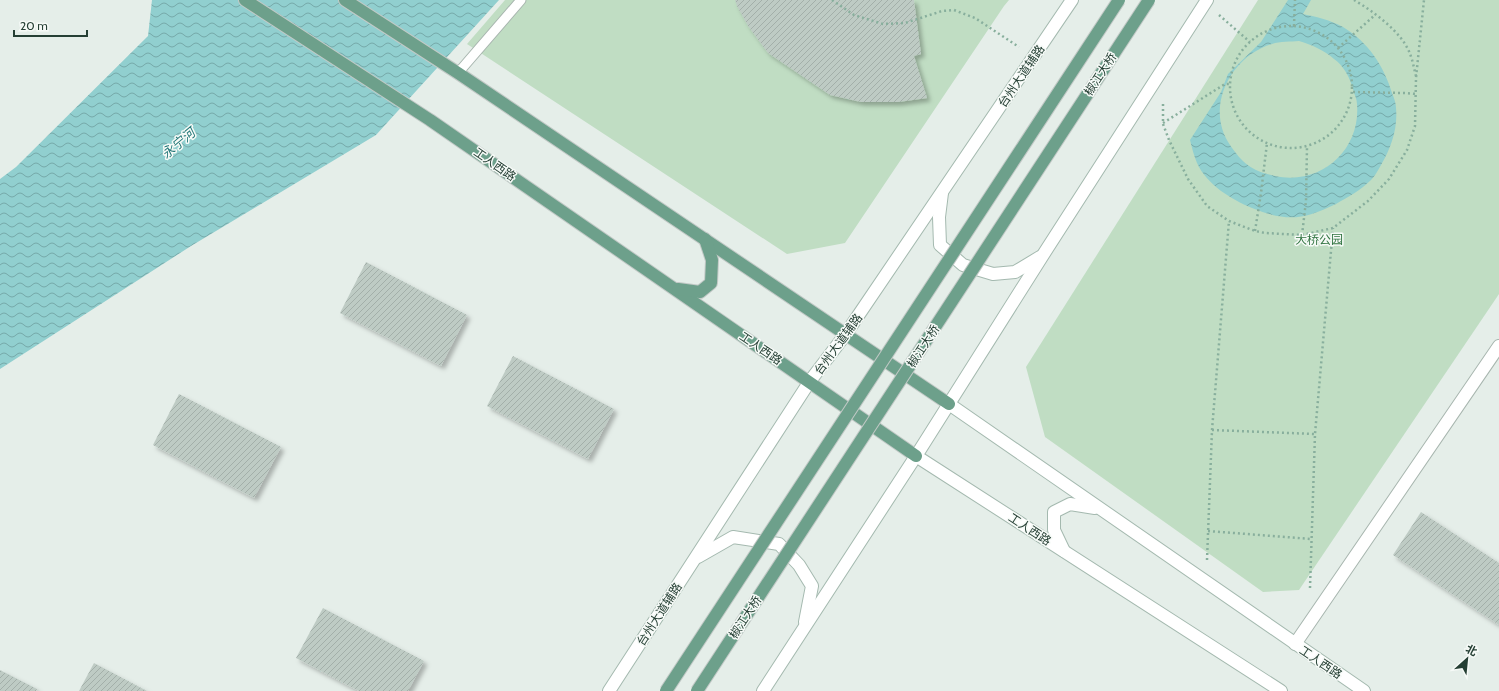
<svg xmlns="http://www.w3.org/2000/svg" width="1499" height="691" font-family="Cabin,'Noto Sans SC',sans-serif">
  <defs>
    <pattern id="water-waves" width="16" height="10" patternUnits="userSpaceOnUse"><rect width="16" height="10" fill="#91cfcf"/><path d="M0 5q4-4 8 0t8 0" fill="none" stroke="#76a9a9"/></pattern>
    <pattern id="building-hatch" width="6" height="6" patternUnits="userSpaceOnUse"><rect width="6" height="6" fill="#becbc4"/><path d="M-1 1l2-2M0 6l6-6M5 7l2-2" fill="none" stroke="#a3afa9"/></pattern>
    <filter id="shadow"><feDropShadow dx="3.5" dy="3.5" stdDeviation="2" flood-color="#0004"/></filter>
  </defs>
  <rect width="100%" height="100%" fill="#e5eee9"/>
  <g fill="#c0ddc3">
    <path d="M505,0h504l-5,6 -159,237 -58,11 -320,-210z"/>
    <path d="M1258,0h241v294l-200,296 -36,2 -218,-155 -19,-70z"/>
  </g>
  <g fill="url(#water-waves)" fill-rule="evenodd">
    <path d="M152,0h347l-123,135 -185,111 -191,123v-190l16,-12 132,-131z"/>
    <path d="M1288,0h23l-8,14c14,3 27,6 40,13 25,15 41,39 49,66 2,5 4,10 4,15 2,20 -5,40 -15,57 -3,5 -6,11 -10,15 -10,10 -23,17 -35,24 -33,16 -49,18 -84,4 -21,-9 -45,-23 -55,-45 -3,-7 -5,-15 -7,-23l31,-48 7,-18 33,-32zM1299,41c13,4 25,9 35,18 10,7 16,19 19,30 1,5 4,10 4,15 4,46 -36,82 -82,72 -23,-5 -32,-12 -45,-31 -26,-38 1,-89 42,-101 8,-3 19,-2 27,-3z"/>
  </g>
  <g fill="url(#building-hatch)" filter="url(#shadow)">
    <path d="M735,0h179l7,54 -7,2 13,42 -29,4h-37l-31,-7 -62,-42 -20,-27 -11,-20z"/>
    <path d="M366,262l101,53 -26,51 -101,-53z"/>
    <path d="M513,356l101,53 -26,50 -101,-53z"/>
    <path d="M179,394l102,53 -27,51 -101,-53z"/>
    <path d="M1421,512l78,51v62l-106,-70z"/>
    <path d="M323,608l101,53 -16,30h-49l-63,-33z"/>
    <path d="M94,663l53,28h-68z"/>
    <path d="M0,670l37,19 -1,2h-36z"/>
  </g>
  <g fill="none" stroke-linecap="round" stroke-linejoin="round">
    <defs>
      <path id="service" d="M458,73l63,-73"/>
      <path id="tertiary" d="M1295,644l204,-298"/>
      <g id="secondary">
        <path d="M942,193l-3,24 1,28 23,20 30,9 22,-2 25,-15"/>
        <path d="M949,404l415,287"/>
        <path d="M916,456l365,235"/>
        <path d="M1064,551l-10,-21v-18l16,-8 25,4"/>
        <path d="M698,557l35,-20 46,7 20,21 13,21 -7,36"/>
        <path d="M609,691l201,-310 35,-46 227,-335"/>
        <path d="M763,691l153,-235 127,-201 164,-255"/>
      </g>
      <g id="primary">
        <path d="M245,0l185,120 486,336"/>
        <path d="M345,0l113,73 491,331"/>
        <path d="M678,289l22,3 11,-9 1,-23 -7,-21"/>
      </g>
    </defs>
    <use href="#service" stroke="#a8b6af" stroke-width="11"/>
    <use href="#tertiary" stroke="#a8b6af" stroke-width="14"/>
    <use href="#secondary" stroke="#a4b9af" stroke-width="14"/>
    <use href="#primary" stroke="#c2c9c6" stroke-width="14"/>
    <g stroke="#88af9d" stroke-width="2.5" stroke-dasharray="2 3" stroke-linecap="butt">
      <path d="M832,0l22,15 29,9 22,-1 37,-12 12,-1 21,8 44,29"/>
      <path d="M1354,0c19,11 49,33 56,54 3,7 4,15 6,22"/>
      <path d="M1219,15l31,27"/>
      <path d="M1294,26l1,-26"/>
      <circle cx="1291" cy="87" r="61"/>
      <path d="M1338,48l37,-33"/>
      <path d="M1353,92l51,1 13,1"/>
      <path d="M1163,104v20l6,16 19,39 19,27 22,15 26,10 10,2 37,2 31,-7 35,-27 21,-22 18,-29 8,-24 1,-48 8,-78"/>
      <path d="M1163,123l62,-39h4"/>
      <path d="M1255,231l6,-38 6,-50"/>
      <path d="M1302,235l4,-34 1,-54"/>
      <path d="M1212,430l103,4"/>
      <path d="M1208,531l103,8"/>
      <path d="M1207,560l5,-130 17,-209"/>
      <path d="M1310,588l5,-154 18,-206"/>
    </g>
    <use href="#service" stroke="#fff" stroke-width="9"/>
    <use href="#tertiary" stroke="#fff" stroke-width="12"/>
    <use href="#secondary" stroke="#fff" stroke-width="12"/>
    <use href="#primary" stroke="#6da08b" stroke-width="12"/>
    <defs>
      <g id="primary-bridge">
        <path d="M666,691l453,-691"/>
        <path d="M697,691l452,-691"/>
      </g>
    </defs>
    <use href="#primary-bridge" stroke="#c2c9c6" stroke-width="14" stroke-linecap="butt"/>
    <use href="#primary-bridge" stroke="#6da08b" stroke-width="12"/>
  </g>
  <g text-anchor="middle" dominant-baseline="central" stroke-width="3" stroke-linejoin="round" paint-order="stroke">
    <g font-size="12" fill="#253f34" stroke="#f6faf7">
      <text transform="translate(1100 74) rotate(-57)">椒江大桥</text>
      <text transform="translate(1021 76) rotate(-56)">台州大道辅路</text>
      <text transform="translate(495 164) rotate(35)">工人西路</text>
      <text transform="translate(838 344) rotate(-54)">台州大道辅路</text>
      <text transform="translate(923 346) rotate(-57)">椒江大桥</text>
      <text transform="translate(761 348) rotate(34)">工人西路</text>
      <text transform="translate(1030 529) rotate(33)">工人西路</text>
      <text transform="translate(659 614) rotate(-57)">台州大道辅路</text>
      <text transform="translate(745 617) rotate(-57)">椒江大桥</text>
      <text transform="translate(1321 662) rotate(34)">工人西路</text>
    </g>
    <g font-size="12" fill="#317441" stroke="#f6faf7">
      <text x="1319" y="239">大桥公园</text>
    </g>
    <g font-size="13" font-style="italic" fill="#227778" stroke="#f6faf7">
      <text transform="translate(178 143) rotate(-40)">永宁河</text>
    </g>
  </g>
  <g transform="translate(1467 659) rotate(27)" stroke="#f6faf7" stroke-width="3" paint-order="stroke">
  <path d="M0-3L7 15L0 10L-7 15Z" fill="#253f34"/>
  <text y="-6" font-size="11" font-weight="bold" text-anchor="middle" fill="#253f34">北</text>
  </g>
  <path d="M14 30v6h73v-6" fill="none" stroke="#253f34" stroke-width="2"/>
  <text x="20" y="30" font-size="12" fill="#253f34" stroke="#f6faf7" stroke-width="3" paint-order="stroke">20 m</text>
</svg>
